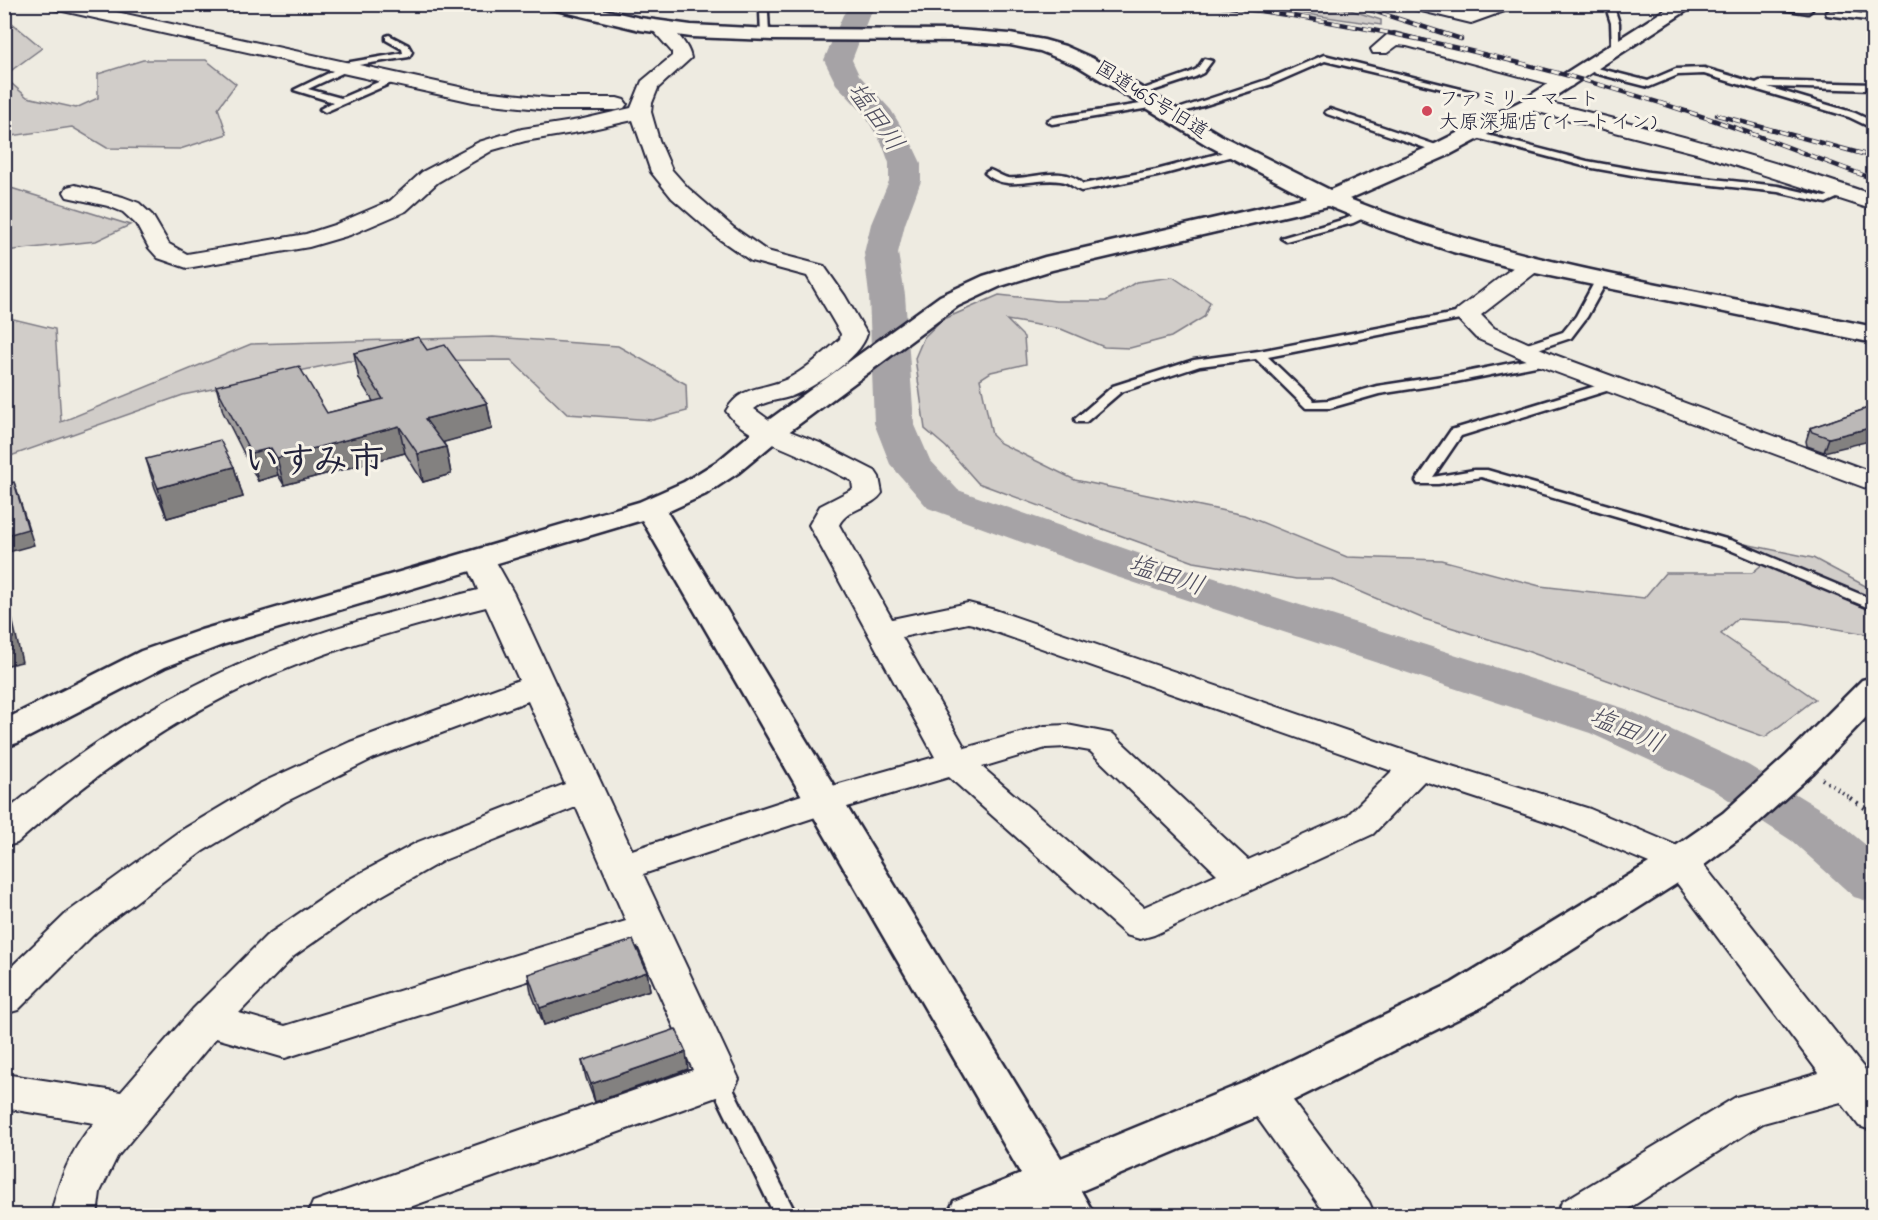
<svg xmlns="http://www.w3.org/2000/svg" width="1878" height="1220" font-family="'Indie Flower','Klee One',sans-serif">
  <rect width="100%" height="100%" fill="#eeebe1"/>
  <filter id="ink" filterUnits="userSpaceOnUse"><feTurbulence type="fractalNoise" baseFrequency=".0167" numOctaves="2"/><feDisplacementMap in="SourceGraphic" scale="12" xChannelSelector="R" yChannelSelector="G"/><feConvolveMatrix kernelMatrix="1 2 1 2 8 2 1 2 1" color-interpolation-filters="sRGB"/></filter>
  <g filter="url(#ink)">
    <g fill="#d1cdc9" stroke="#7a7882" stroke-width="1.5">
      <path d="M1245,5h90l46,15v5z"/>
      <path d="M5,17l37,31 -37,27h-1z"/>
      <path d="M143,60h63l30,24 -18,24 9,26 -47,15 -73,-1 -35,-21 -67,10v-59l22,19 49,11 22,-10v-24z"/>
      <path d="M5,187l6,1 119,37 -34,16 -91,10z"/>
      <path d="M1173,277l37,25 -6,15 -33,20 -41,11 -26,-1 -43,-18 -54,-9 17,17 2,27 -35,8 -11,7 12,56 8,8 75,37 169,35 103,42 94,3 99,26 104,12 21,-25h87l20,-17 -27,-12 68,14 60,32v45l-72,-12 -64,-4 -16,15 94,65 -50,38 -241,-87 -100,-31 -93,-40h-35l-102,-17 -119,-43 -97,-36 -32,-36 -21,-18 -10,-71 9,-21 18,-17 57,-25 57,6h50l30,-19z"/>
      <path d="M5,317l50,12 6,93 190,-78 242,-7 125,9 68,38 1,27 -34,9 -86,-6 -56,-54 -163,1 -165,34 -178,63z"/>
    </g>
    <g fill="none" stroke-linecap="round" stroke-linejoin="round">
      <path fill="#a6a3a6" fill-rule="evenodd" d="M851,4h27l-9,12 -17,44 7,15 32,35 22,36 8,17v18l-16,43 -7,29 7,42 9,128 16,37 28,30 188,66 480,153 122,56 82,50 44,37v51l-20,-6 -62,-56 -80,-52 -122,-56 -476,-157 -186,-68 -38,-44 -16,-41 -5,-128 -5,-42 7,-29 18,-43v-18l-6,-17 -19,-32 -28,-30 -12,-24 19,-45z"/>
      <defs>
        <g id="lane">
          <path d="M1605,4h8l6,19v28l-7,-2 -1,-26z"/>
          <path d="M1747,4h33l32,6 -4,3z"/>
          <path d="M764,9l4,3 1,22 -4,3 -4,-3 -1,-22z"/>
          <path d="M1830,10l44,5v6l-47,-6 -1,-2z"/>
          <path d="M389,35l19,10 4,7 -3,5 -57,9 -1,3 -43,20 33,9 49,-21h6v4l-71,31 -5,-3 13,-7 -39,-12 45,-22v-4l64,-11 -1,-4 -16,-9v-4z"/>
          <path d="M1324,55l153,38 -5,3 -147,-35 -53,23 -101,32 -8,-2 103,-34z"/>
          <path d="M1204,59l8,2 -9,12 -8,4 -58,19 -8,-2 60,-21 8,-4z"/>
          <path d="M1597,68l51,13 28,-12 28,-1 52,15 4,-2 114,3v6l-106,-3 87,26 19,9v7l-25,-12 -145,-43 -26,1 -29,12 -55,-14 -2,-2z"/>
          <path d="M1153,102l5,3 -2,2 -104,17 -5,-3 5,-3z"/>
          <path d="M1330,109l115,39 1,2 -9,2 -110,-38 -2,-2z"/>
          <path d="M1472,131l115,30 62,11 129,14 47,11 20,-8 5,3 -24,11 -48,-11 -129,-14 -62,-11 -118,-31 -2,-2z"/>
          <path d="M1236,149l5,3 -1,2 -83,22 -76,15c-8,-3 -11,-9 -21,-10 -26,-4 -54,12 -75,-8l5,-3c6,2 12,7 18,8 25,2 55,-14 75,6l73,-14z"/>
          <path d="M1366,210l4,1v4l-17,8 -67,18 -5,-3 64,-19z"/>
          <path d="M1602,276l6,3 -21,38 -16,21 -45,15h-8v-6l45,-15 13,-16 20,-37z"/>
          <path d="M1466,311l4,2v4l-202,40 46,44 15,-1 48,-14 79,-12 90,-18 6,4 -6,4 -90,18 -77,12 -49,14h-24l-50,-49 -56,7 -79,26 -35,30h-10l-1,-3 38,-33 81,-26 65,-9z"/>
          <path d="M1612,381l4,1 2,3 -2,3 -155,48 -28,41 41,-7h13l246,71 141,59v10l-151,-63 -242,-70 -43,7h-20l-2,-3 35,-51z"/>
          <path d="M718,1071l7,2 72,143h-22l-67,-137 3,-6z"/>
        </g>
        <g id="street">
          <path d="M46,4h34l393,86 76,8h68l7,2 3,4 -3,4 -7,2h-68l-76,-8 -419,-93z"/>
          <path d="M1407,4h39l24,8 20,-8h25l-2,4 -42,15 -62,-15z"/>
          <path d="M660,23c13,3 29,22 31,35l-33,30 -6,15 -1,9 8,28 13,30 16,18 46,40 33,23 57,15 21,30 22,38c-6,24 -56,56 -78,63 -12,4 -26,4 -35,12l25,18 41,16 55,28 4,6 3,16c-10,15 -35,15 -43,32l53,94 76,-16 27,7 434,149 161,50 104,44 180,228v50l-15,-5 -18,-24 -78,21 -146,93h-61l6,-14 174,-105 83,-24 -151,-202 -104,-44 -140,-46 -51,53 -219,101 -14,4 -14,-4 -177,-158 -112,33 -194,64 96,205 -6,12 -348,125h-78l6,-14 380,-132 -55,-124 -353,112 -69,-20 -99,119 -17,35 -3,24h-46c6,-32 21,-69 43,-93l-90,-15v-34l117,18 72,-83 73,-73 82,-56 70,-38 147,-58 -37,-83 -154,57 -89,44 -82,49 -107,81 -78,78 -14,4v-40l64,-62 109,-79 82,-49 91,-42 169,-62 -33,-73c-72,18 -143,38 -212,67 -96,40 -180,100 -257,169l-13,4v-34c85,-72 181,-130 286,-169 61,-23 125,-38 188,-54l-13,-31 4,-6 11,-3 11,3 23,41 118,256 179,-58 124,-35 -126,-232 11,-19 33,-17 -1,-8c-17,-8 -34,-18 -51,-25 -26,-13 -58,-20 -75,-45 16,-28 40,-20 65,-34 18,-10 33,-24 49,-38l1,-5 -34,-58 -56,-15 -33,-23 -46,-40 -21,-26 -18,-52 -54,12 -54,9 -32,9 -55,32 -32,29 -56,24 -41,12 -122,21 -29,-10 -9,-10 -13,-24 -13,-12 -15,-6 -41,-9 -3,-5 3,-5 8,-2 48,12 16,6 13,12 17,29 18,10 119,-20 28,-9 56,-24 32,-29 57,-30 43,-13 57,-9 52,-12 11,-27 30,-25v-4l-21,-24 3,-4zM968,623l5,1 419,147 -45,45 -99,44 -135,-126 -46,-9 -22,1 -80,22 -63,-111zM1067,747l23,4 127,123 -73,33 -162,-140 64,-19zM576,807l50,114 -341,105 -46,-13 55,-57 80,-56 70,-40z"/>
          <path d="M1394,33l178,45 3,4 -3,4 -7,2 -158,-42 -9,-1 -11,8h-14l-2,-4 16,-14z"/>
          <path d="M1530,98c116,28 231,58 344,97v15l-178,-57 -173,-45 -3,-4 3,-4z"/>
          <path d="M1531,258l8,2 4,5 -4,5 -58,45 13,13 61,27 319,118v18l-337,-126 -61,-27 -22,-23 3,-5 66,-50z"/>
          <path d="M1264,1077l15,5 90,120 6,14h-48l-78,-110 -6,-12 6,-12z"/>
        </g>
        <path id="secondary" d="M546,4h33l61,14 51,7 81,4 186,1 52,4 34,6 21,6 27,12 130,78 108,54 103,-45 90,-45 151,-96h23l-160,104 -88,47 -100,44c170,67 347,90 525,128v16l-353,-73 -68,-18 -66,-22 -59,-24 -276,64 -51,16 -43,20 -179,133 -41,34 -32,21 -39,18 394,646 187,-77 204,-98 215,-131 56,-39 64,-58 75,-75 12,-3v32l-61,64 -64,58 -54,41 -213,135 -202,100 -199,84 14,25h-50l-4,-8 -18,8h-76l7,-15 67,-27 -379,-654 -417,124 -60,23 -148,76 -13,4v-27l137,-69 60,-21 438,-128 45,-20 34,-21 41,-34 181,-131 43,-20 62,-19 262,-60 -100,-52 -129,-79 -38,-15 -30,-6 -52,-4 -186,-1 -81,-3 -51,-7 -92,-22z"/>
      </defs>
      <use href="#lane" stroke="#22223b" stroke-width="5"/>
      <use href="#street" stroke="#22223b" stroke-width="4"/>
      <use href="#secondary" stroke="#22223b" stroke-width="5"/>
      <path stroke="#22223b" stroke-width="4" stroke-dasharray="1.5 4.5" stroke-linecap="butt" d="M1822,779l30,20"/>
      <path stroke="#22223b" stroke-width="4.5" stroke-dasharray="2 6" stroke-linecap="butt" d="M1850,798l24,16"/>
      <use href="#lane" fill="#f7f3e8" fill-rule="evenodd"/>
      <use href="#street" fill="#f7f3e8" fill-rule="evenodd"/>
      <use href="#secondary" fill="#f7f3e8" fill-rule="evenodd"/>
      <defs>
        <g id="rail">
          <path d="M1206,4c171,20 338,60 501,114 56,19 111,41 167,61"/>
          <path d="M1352,4l109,35"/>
          <path d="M1717,115l157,42"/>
        </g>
      </defs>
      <use href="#rail" stroke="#22223b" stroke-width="4.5"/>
      <use href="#rail" stroke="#f7f3e8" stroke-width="3" stroke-dasharray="8" stroke-linecap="butt"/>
    </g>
    <g fill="#a19e9d" stroke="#22223b" stroke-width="1.5">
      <path d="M427,350l60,53 5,26 -49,13 3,5 5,27 -28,8 -18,-29 -121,32 -6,-10 -20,6 -35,-69 -7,-26 111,27 46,-12 -14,-22 -5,-26z"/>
      <path d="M1874,406l-50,46 -17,-6 -1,-5 4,-13z"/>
      <path d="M146,459l88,8 9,30 -76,21 -12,-30z"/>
      <path d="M647,972l3,18 -106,35 -13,-33 -3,-18z"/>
      <path d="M582,1061l106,8 -93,33 -9,-24z"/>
    </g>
    <g fill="#838180" stroke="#22223b" stroke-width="1.5">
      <path d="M487,403l5,26 -62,17 -5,-27z"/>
      <path d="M399,426l6,27 -121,32 -7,-27z"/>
      <path d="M1874,427v13l-50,12 5,-14z"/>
      <path d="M446,447l5,27 -28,8 -5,-28z"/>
      <path d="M271,448l7,27 -20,6 -7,-28z"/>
      <path d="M234,467l9,30 -76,21 -9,-30z"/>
      <path d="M14,482l20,63 -29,8 -1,-17z"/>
      <path d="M4,593l6,16 12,53 -18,4z"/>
      <path d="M647,972l3,18 -106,35 -4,-17z"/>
      <path d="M686,1052l2,17 -93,33 -4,-18z"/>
    </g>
    <g fill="#bbb8b7" stroke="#22223b" stroke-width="1.5">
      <path d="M418,337l9,13 18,-5 42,58 -62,16 21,28 -28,7 -19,-28 -122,32 -6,-10 -20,5 -35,-67 83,-20 28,47 56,-14 -29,-46z"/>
      <path d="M1874,406v21l-45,11 -17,-6 -2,-4z"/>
      <path d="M220,440l14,27 -76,21 -12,-29z"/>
      <path d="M14,482l14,47 -24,7v-52z"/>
      <path d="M4,600l9,38 -9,2z"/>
      <path d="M633,940l14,32 -107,36 -12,-34z"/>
      <path d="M676,1029l10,23 -95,32 -9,-23z"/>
    </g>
  </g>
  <circle fill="#d1495b" stroke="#f7f3e8" stroke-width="2" cx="1427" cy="111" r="6"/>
  <g text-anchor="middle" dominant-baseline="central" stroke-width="6" stroke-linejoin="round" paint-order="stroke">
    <g font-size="20" fill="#22223b" stroke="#f7f3e8" text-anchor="start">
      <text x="1439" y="100">ファミリーマート<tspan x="1439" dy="23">大原深堀店 (イートイン)</tspan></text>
    </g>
    <g font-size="20" fill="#22223b" stroke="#f7f3e8">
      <text transform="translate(1151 101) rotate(32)">国道465号旧道</text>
    </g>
    <g font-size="26" font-style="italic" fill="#504f60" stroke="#f7f3e8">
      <text transform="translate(874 118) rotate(55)">塩田川</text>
      <text transform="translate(1166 577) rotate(18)">塩田川</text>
      <text transform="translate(1626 732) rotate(23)">塩田川</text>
    </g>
    <g font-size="36" font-weight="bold" fill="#22223b" stroke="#f7f3e8">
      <text x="314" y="463">いすみ市</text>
    </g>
  </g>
  <rect width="1878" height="1220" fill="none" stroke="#f7f3e8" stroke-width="24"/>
  <rect x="12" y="12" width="1854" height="1196" fill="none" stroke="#22223b" stroke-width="2" filter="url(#ink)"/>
</svg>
